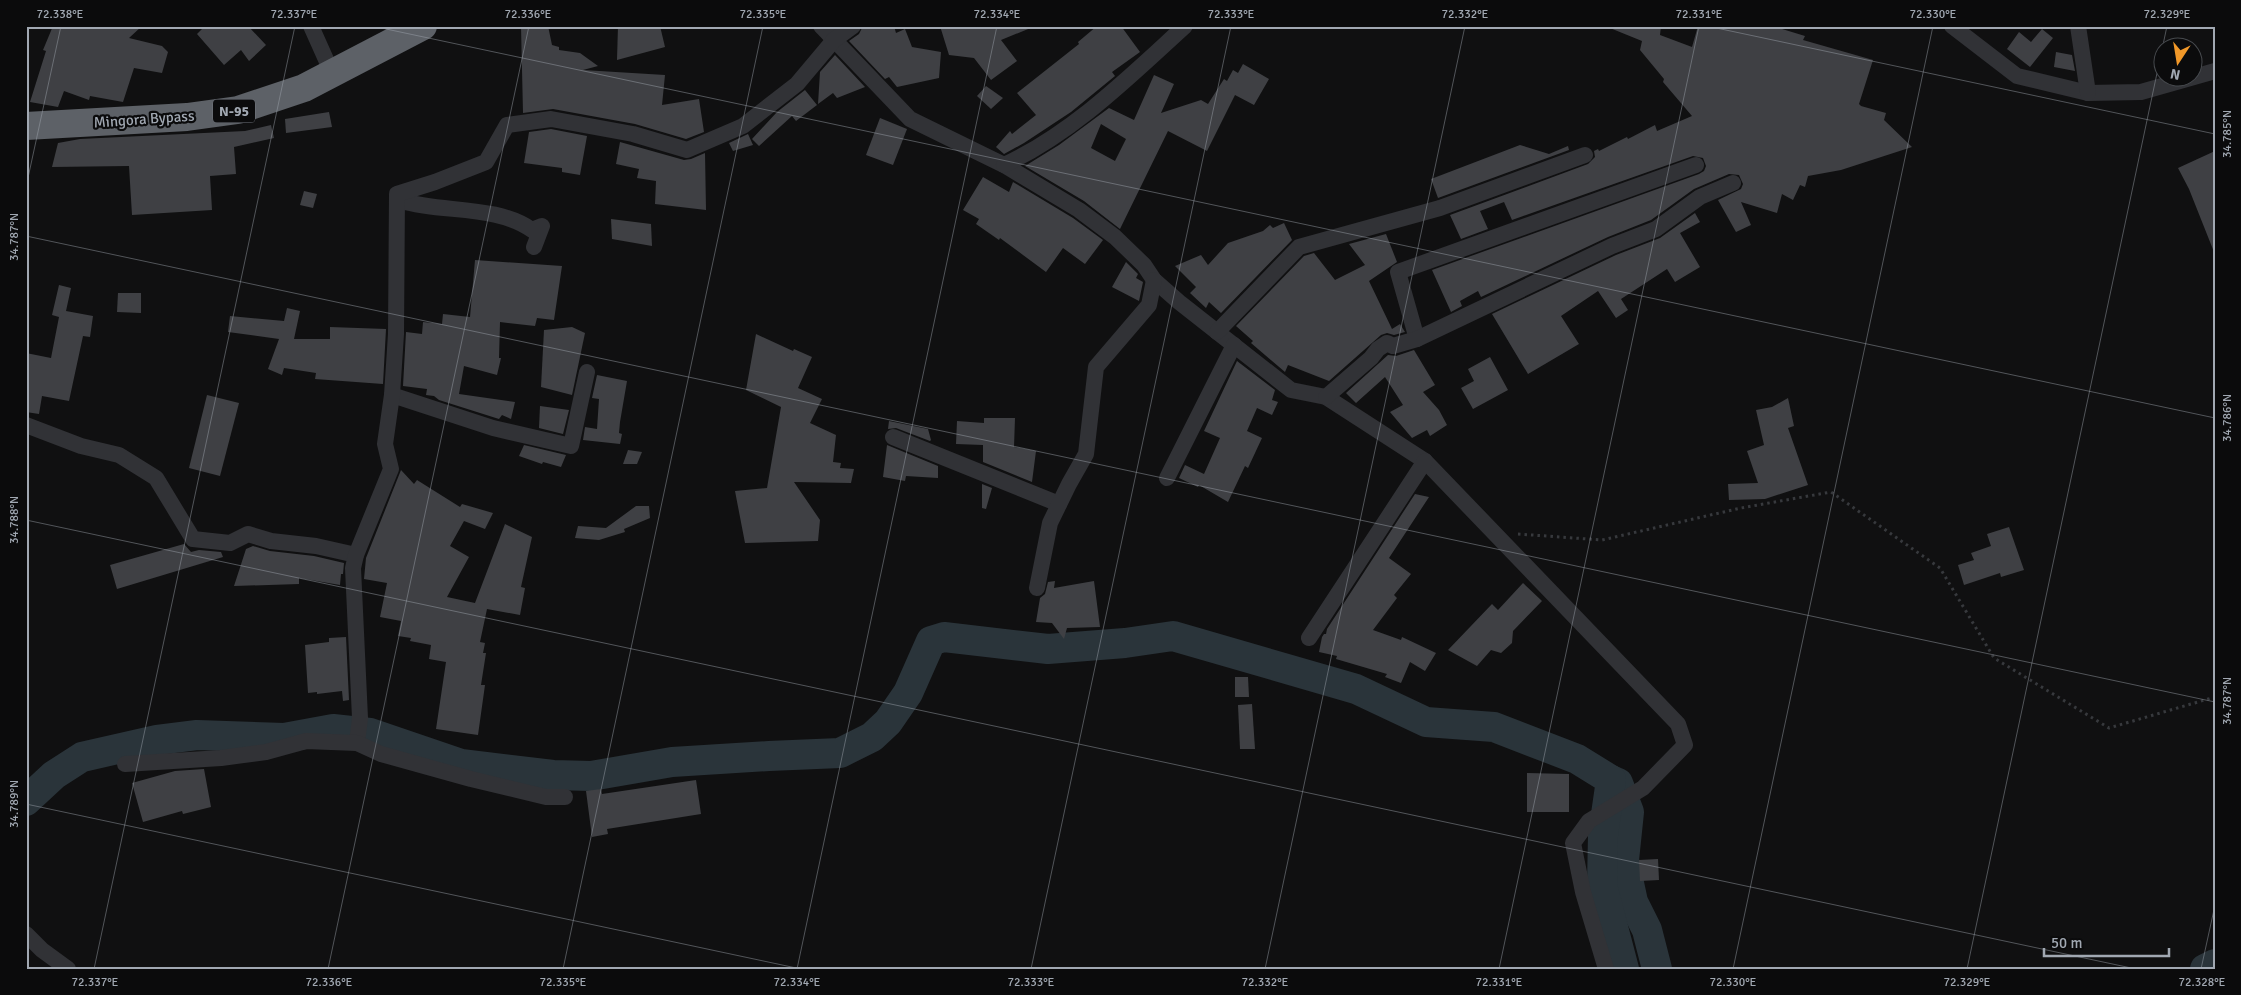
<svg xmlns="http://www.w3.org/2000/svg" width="2241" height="995" font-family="Signika,sans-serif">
  <rect width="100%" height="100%" fill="#101011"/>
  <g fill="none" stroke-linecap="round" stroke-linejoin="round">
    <g stroke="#2a343a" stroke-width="30">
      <path d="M1611,780l7,3 11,29 -5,48 9,42 14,28 10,39"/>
      <path d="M26,801l28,-26 28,-18 75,-17 40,-5 87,3 49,-9 37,4 91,31 92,11 38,1 81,-14 97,-6 71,-3 32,-16 16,-15 20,-29 23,-52 13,-4 104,12 77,-6 48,-7 183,53 70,33 68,5 83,32 34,21 -8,55 -1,50 22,84"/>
      <path d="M2205,969l10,-5"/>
    </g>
  </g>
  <g fill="#3f4044" fill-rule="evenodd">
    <path d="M53,26h89l-13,12 33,8 6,6 -6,21 -28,-5 -11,34 -33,-6 -1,4 -25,-9 -6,16 -28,-5 16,-51 -3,-1z"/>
    <path d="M205,26h43l18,19 -17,16 -8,-11 -17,15 -27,-31z"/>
    <path d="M521,26h27l4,19 7,2v3l21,3 18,13 -15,4 82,5 -3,30 37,-6 5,33 -18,7 -51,-15 -82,-15 -30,4z"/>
    <path d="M618,26h42l5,21 -48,13z"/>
    <path d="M863,26h31l2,7 9,-4 7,18 29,5 -2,26 -42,9 -8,-10 -4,2 -36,-38 10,-7z"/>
    <path d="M940,26h93v1l-32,13 16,21 -26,19 -17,-22 -25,-3z"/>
    <path d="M1097,26h24l19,26 -28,20 3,4 -44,36 -47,31 -20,11 -8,-7 14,-16 2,3 24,-19 -19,-22 62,-49 -1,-2z"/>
    <path d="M1605,26h56l-1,9 32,12 6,-21h74l33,10 -2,4 70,20 -14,44 2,2 25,7 -2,7 28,27 -71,23 -33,6 -3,11 -5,-2 -7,15 -11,-6 -5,19 -36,-11 10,23 -15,7 -18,-32 23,-11 2,-5 -4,-9 -10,-1 -35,15 -43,31 -43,17 -127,60 -3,-6 -18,10 2,5 -11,6 -19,-42 267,-96 5,-3 2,-5 -3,-8 -10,-2 -181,64 -8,-18 -24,9 8,18 -27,10 -11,-24 138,-51 7,-7 -1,-6 4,-2 1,2 28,-14 1,2 27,-14 2,6 35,-15 -29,-34 1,-3 -24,-29 2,-9z"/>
    <path d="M2042,29l11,9 -23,29 -23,-18 12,-17 12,10z"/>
    <path d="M2056,52l16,3 3,16 -21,-4z"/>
    <path d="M835,55l30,32 -28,11 -4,-5 -15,11 2,-32z"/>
    <path d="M1243,64l26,15 -15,26 -19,-10 -28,56 -39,-20 -48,98 -36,-28 -59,-35 34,-21 50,-37 25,12 20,-45 20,9 -13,29 40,-13 7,4 16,-25 3,2 6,-11 5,3zM1101,124l25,15 -11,22 -24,-13z"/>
    <path d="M986,86l17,12 -12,11 -14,-13z"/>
    <path d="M805,90l12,15 -21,16 -4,-5 -33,30 -7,-7 25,-27z"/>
    <path d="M329,112l3,15 -46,6 -1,-14z"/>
    <path d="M880,118l27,11 -14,36 -27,-10z"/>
    <path d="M271,125l3,13 -40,9 2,27 -26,2 2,34 -80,5 -3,-49 -77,1 6,-24 22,-4 165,-8z"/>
    <path d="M551,129l36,7 -7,39 -18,-3v-4l-38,-5 5,-31z"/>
    <path d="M748,134l5,11 -20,6 -4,-8z"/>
    <path d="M620,142l64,18 7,-1 14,-6 1,57 -51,-6 1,-23 -19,-3 2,-9 -23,-5z"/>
    <path d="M1520,145l29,9 19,-8 1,4 -131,48 -7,-19z"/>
    <path d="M2215,151v101h-1l-25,-63 -11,-21z"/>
    <path d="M983,177l26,15 4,-10 60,36 30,22 -18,24 -22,-16 -17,24 -46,-34 -1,2 -23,-16 3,-5 -16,-9z"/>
    <path d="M304,191l13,3 -4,14 -13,-3z"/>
    <path d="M1695,213l5,9 -20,11 20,34 -25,15 -8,-13 -46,30 7,11 -12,8 -18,-27 -37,25 18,28 -51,30 -36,-60 124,-59 44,-17z"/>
    <path d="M611,219l40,5 1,22 -40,-7z"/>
    <path d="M1284,223l8,17 -71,73 -12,-11 -3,6 -16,-15 6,-6 -21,-21 26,-11 7,10 20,-22 35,-12 7,-6 3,3z"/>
    <path d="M1386,234l11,28 -28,19 23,48 8,-5 5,8 -11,3 -7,-2 -6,2 -52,46 -41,-16 -3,7 -34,-29 2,-2 -17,-15 68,-70 10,-3 21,27 30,-15 -16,-21z"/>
    <path d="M475,260l87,6 -8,54 -17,-2 -2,8 -35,-4 -1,36h2l-4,17 -33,-9 -5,28 56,8 -4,17 -9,-4 -3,4 -60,-19 -5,-4 -8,-1 1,-6 -24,-3 3,-54 16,2 1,-12 19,2 1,-10 27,3z"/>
    <path d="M1126,262l12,12 -2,4 7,4 -4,19 -27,-14z"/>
    <path d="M59,285l12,3 -5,23 27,5 -3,21 -7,-1 -14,65 -27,-5 -3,18 -13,-2v-59l25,5 8,-41 -7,-2z"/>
    <path d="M118,293h23v20l-24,-1z"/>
    <path d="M287,308l13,3 -6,28h36v-12l56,2 -3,55 -68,-5 1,-6 -32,-5 -2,7 -14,-6 11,-30 -51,-7 2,-16 54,5z"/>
    <path d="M572,327l13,6 -13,62 -31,-8 3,-57z"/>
    <path d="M756,334l37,17 1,-2 18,8 -14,31 24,11 -12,24 26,12 -3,27 8,1 -1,5 14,1 -3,14 -57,-1 26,38 -2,21 -73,2 -10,-52 32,-3 14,-81 -35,-17z"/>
    <path d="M1414,350l21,35 -12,7 16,18 8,15 -17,11 -3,-6 -15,8 -22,-26 13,-7 -18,-28 -29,26 -10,-10 42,-38 8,1z"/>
    <path d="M1490,357l18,33 -35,19 -12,-21 13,-7 -6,-12z"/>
    <path d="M1237,361l38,29 -3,10 6,2 -6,13 -15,-7 -10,23 15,7 -14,30 -3,-2 -17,36 -29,-17 -1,2 -19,-9 6,-13 19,9 16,-36 -16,-7z"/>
    <path d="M597,375l30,6 -7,41 -1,11 3,1 -2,10 -37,-4 2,-13 12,2 2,-30 -7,-1z"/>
    <path d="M207,395l32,8 -19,73 -31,-8z"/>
    <path d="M1788,398l6,28 -6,2 20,57 -43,14 -36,1 -1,-16 30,-1 -11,-32 17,-6 -8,-35 16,-3z"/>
    <path d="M540,406l29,4 -6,24 -24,-6z"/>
    <path d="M984,418h31l-1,29 22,4 -4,31 -49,-20v-17l-27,-1 1,-23 27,2z"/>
    <path d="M889,421l39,8 3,11 -1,1 -34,-13 -8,1z"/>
    <path d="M524,445l42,10 -5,12 -18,-5 -1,2 -23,-8z"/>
    <path d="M887,445l51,21v12l-32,-2 -1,5 -22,-4z"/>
    <path d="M628,450l14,2 -5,12h-14z"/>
    <path d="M401,470l13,14 3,-4 43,27 2,-3 31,9 -8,16 -21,-8 -14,25 19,11 -22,40 28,6 30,-79 27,13 -11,50 4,1 -5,27 -33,-6 -7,33 5,1 -2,10h3l-5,32h4l-7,50 -42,-6 10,-67 -17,-3 2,-14 -21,-4 1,-3 -13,-2 3,-15 -21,-4 7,-34 -23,-4 2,-21z"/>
    <path d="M982,484l10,4 -6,21 -4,-1z"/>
    <path d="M1415,494l14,3 -40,61 22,16 -17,21 3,3 -24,32 28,10 1,-3 34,16 -11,18 -15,-9 -9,21 -16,-6 2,-3 -51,-15 1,-3 -18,-4 3,-15 2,-3h2l1,-5z"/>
    <path d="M636,506h13l1,12 -26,11 1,3 -26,8 -24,-2 3,-12 28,2z"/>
    <path d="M2009,527l15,43 -23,7 -1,-4 -36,12 -6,-20 16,-5 -3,-7 20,-7 -4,-12z"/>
    <path d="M184,544l7,8 8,-2 22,2 2,5 -106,32 -7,-24z"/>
    <path d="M253,546l17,5 44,5 30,7 -1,11h-2l-1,11 -41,-7v6l-65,2 12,-37z"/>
    <path d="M1055,581l-1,7 40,-7 6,46 -33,1 -3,11 -12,-16 -16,-1 4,-24 5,-4 3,-12z"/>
    <path d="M1523,583l19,18 -29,30 -1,12 -11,10 -10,-3 -14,16 -29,-16 44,-46 6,6z"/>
    <path d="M346,637l3,63 -6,1 -1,-10 -25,3v-2l-9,1 -3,-48 24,-3v-4z"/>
    <path d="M1235,677h13l1,20h-14z"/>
    <path d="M1252,704l3,45h-15l-2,-44z"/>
    <path d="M204,769l7,38 -28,7 -1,-3 -39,11 -11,-39 43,-12z"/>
    <path d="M1527,773l42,1v38h-42z"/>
    <path d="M696,780l5,34 -94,15 1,5 -16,3 -6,-46 15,-2 1,5z"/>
    <path d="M1658,859l1,21 -19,1 -1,-21z"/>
  </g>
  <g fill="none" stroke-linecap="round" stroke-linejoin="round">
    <path stroke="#37393d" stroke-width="3" stroke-dasharray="2.5 4" stroke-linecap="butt" d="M1518,534l84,6 139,-32 90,-16 109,76 54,90 115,70 106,-31"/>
    <g stroke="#313236" stroke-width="16">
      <path d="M311,26l21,47"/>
      <path d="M821,26l89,93 94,46 75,45 36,27 29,28 10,15 25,22 112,88 35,7 99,64 253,263 7,21 -42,43 -54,33 -16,22 10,49 23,77"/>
      <path d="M1952,26l65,50 71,17 53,-1 74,-21"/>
      <path d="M2078,26l10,67"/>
      <path d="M1004,165c69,-32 125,-88 181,-139"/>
      <path d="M402,201c41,12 95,4 130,29l10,-4 -8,21"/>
      <path d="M1217,332l82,-85 141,-39 145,-53"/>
      <path d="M1417,339l-19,-67 298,-107"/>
      <path d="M392,395l101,33 78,18 16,-74"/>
      <path d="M1326,397l45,-39 7,-9 9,-6 6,3 24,-7 195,-93 44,-17 44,-32 33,-14"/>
      <path d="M26,425l55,21 38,9 37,23 37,61 37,4 18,-9 23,7 45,5 40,9"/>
      <path d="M893,437l166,67"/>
      <path d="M1167,478l67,-133"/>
      <path d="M1037,588l13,-65 19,-39 17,-30 10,-87 53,-62 5,-25"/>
      <path d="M1309,638l116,-177"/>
      <path d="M357,743l3,-25 -7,-150 3,-13 35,-86 -6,-25 7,-49 4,-61 1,-140 38,-12 51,-20 21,-37 44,-6 82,15 54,16 56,-24 54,-42 37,-44 19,-14"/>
      <path d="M125,764l96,-6 45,-6 40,-11 51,2 24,11 90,25 75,18h19"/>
      <path d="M26,934l16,16 26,19"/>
    </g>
    <path stroke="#5d6167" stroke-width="28" d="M26,126l161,-9 51,-7 66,-22 119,-62"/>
  </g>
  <path fill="none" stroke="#a1a8b2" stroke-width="1" stroke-opacity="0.45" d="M372,26l1843,392M1707,26l508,108M26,187l35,-161M26,236l2189,466M26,520l2110,449M26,804l775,165M94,969l201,-943M328,969l201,-943M563,969l200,-943M797,969l200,-943M1031,969l200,-943M1265,969l200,-943M1499,969l200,-943M1733,969l200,-943M1967,969l200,-943M2201,969l14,-64"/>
  <g text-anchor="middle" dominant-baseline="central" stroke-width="4.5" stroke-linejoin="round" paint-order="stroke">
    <rect fill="#0b0b0c" stroke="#747980" stroke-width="1" x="213" y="99.5" width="42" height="23" rx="4"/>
    <g font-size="14" font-weight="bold" fill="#a1a8b2">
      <text x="234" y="111">N-95</text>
    </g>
    <g font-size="15" fill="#a1a8b2" stroke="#0b0b0c">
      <text transform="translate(144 119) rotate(-4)">Mingora Bypass</text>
    </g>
  </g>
  <rect width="2241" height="995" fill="none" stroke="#0b0b0c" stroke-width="55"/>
  <g transform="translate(2178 62) rotate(192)"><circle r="24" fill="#0b0b0c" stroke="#474a4e"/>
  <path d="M0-4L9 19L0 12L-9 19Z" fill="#f19829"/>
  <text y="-8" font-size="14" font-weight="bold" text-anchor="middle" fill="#a1a8b2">N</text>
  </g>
  <path d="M2044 948v8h125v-8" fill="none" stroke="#a1a8b2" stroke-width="2.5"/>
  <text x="2051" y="948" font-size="15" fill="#a1a8b2" stroke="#0b0b0c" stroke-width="4" paint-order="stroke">50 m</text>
  <rect x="28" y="28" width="2186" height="940" fill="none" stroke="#a1a8b2" stroke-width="2"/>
  <g font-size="12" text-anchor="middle" fill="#a1a8b2">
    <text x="60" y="18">72.338°E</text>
    <text x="294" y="18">72.337°E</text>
    <text x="528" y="18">72.336°E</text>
    <text x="763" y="18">72.335°E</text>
    <text x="997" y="18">72.334°E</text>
    <text x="1231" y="18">72.333°E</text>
    <text x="1465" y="18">72.332°E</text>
    <text x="1699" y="18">72.331°E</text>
    <text x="1933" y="18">72.330°E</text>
    <text x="2167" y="18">72.329°E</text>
    <text transform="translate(2227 134) rotate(-90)" y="4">34.785°N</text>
    <text transform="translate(14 237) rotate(-90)" y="4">34.787°N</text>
    <text transform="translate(2227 418) rotate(-90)" y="4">34.786°N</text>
    <text transform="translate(14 520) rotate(-90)" y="4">34.788°N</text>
    <text transform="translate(2227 701) rotate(-90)" y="4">34.787°N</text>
    <text transform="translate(14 804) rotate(-90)" y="4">34.789°N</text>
    <text x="95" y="986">72.337°E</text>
    <text x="329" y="986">72.336°E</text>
    <text x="563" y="986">72.335°E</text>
    <text x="797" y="986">72.334°E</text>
    <text x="1031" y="986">72.333°E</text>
    <text x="1265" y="986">72.332°E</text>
    <text x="1499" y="986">72.331°E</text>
    <text x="1733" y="986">72.330°E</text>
    <text x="1967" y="986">72.329°E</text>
    <text x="2202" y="986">72.328°E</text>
  </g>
</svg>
